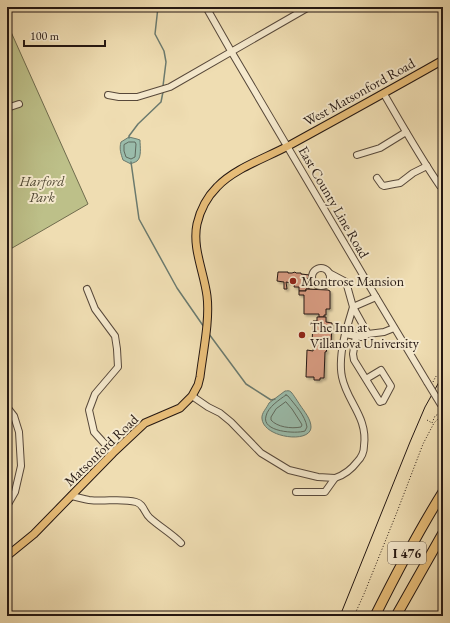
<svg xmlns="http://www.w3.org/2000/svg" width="450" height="623" font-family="'EB Garamond',serif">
  <defs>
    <filter id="shadow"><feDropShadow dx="2" dy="2" stdDeviation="1" flood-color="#0004"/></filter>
  </defs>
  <rect width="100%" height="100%" fill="#efddb2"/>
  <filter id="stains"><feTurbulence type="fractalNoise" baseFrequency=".005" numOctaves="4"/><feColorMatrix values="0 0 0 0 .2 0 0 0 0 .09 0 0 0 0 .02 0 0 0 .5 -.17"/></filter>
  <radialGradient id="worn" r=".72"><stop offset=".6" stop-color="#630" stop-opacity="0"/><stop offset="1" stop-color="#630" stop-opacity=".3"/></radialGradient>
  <path fill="#bdc089" stroke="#706c4e" d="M7,23l81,181 -81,47z"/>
  <g fill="#9abcab" stroke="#6b7a6e">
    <path d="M129,137l8,2 3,1c0,6 2,17 -3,21 -1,1 -5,2 -6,3l-8,-4c-2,-6 -4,-11 -2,-18z"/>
    <path d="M285,391c2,0 4,-1 6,1 2,2 7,10 9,13 4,6 11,14 11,22 0,17 -47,11 -49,-8 -1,-6 5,-11 7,-16z"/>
  </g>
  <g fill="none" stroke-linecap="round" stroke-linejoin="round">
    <g stroke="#5f6a5e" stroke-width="1">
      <path d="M129,142h6l1,2 -1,13 -4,2 -5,-2 -2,-6v-6z"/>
      <path d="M286,395l2,1c7,9 17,19 19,31l-2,4c-9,3 -44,1 -39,-15 2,-9 13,-16 20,-21z"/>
      <path d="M286,402l6,7 9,14 1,2 -1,2c-10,2 -24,0 -30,-7v-3l5,-8z"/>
    </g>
    <g stroke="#6b7a6e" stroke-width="1.5">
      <path d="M158,7l-3,27 9,17 2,11 -3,24"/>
      <path d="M129,138v-2l9,-12 23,-22 2,-10"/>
      <path d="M131,162l8,57 38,69 27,39"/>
      <path d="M209,334l37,50 25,16 4,-1"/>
    </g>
  </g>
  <g fill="#d79b81" stroke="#241712" filter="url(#shadow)">
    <path d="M278,272h10v1h4l3,-1 1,1h5v1l9,1v4l-4,-1v3h1v4l2,1v3h-3v2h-7v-4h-5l1,-5h-4v1l-5,-1 1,7h-3v-7l-7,-1z"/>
    <path d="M306,289l22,1 2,1v18h-4v6h-2v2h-5v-3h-15v-19h-5v-4h7z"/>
    <path d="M317,317h9v5l6,1 -1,22h-5l-1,4 2,2 -2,1 -1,26h-4v2h-6v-3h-8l1,-27 6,1 1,-6 -2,-1 1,-23h4z"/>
  </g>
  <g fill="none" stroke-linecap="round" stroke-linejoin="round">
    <defs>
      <g id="minor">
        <path d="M206,7l25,44 145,246 51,85"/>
        <path d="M384,94c18,31 36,63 56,92l3,2"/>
        <path d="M108,95l11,2h18l33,-10 139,-80"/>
        <path d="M7,108l12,-4"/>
        <path d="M357,155l23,-7 26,-16"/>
        <path d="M377,178l5,7 2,1 10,-2 6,-1 13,-10 14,-7"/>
        <circle cx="321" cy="277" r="9"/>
        <path d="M329,273l17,9 7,25 15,27 -7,3 -16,-3 8,-27 23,-10"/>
        <path d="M87,289l8,20 20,27 2,13 1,18 -23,27 -6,16 5,22 19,21"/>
        <path d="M368,334l16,-2 10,-4"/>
        <path d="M356,336l-3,18 1,6 26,42 3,-1 8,-15 -10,-16 -15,9"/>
        <path d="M192,396l16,11 12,6 11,9 30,31 28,17 29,7 17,1 -10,14h-29"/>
        <path d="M7,407l7,9 5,16 2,34 -6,26 -8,14"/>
        <path d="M335,478c9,-3 16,-8 22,-16 5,-5 7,-9 7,-16 4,-29 -17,-44 -22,-69 -3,-14 0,-30 3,-43"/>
        <path d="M71,496c6,1 12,3 18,4 16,2 32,-2 47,2 8,2 8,11 14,16 10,9 21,15 31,25"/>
      </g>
      <path id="major" d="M7,556l27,-22 79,-81 32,-30 35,-15 12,-12 6,-11 2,-8c3,-25 10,-57 7,-81 -3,-24 -15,-48 -10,-72 3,-13 10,-27 20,-37 18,-19 49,-29 73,-42 51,-28 102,-56 153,-85"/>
      <g id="highway">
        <path d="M375,616c21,-42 43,-84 68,-124"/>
        <path d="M396,616l47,-83"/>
      </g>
    </defs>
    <use href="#minor" stroke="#57483a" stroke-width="8"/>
    <use href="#major" stroke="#241712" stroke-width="9"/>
    <use href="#highway" stroke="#241712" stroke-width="11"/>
    <g stroke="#241712" stroke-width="1" stroke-dasharray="1 2" stroke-linecap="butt">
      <path d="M433,382l3,-6 1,1"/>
      <path d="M427,420l5,3 3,-7 8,-5"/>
      <path d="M354,616l10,-22 33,-82 26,-68 11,-21 4,-4 5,-4"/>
    </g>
    <use href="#minor" stroke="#f5e9cd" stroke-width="6"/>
    <use href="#major" stroke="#e8be79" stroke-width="7"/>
    <use href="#highway" stroke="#e8be79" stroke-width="9"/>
    <path stroke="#241712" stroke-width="1" d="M340,616l70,-174 15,-35 18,-32"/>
    <defs>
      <path id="minor-bridge" d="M427,382l14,23"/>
    </defs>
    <use href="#minor-bridge" stroke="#57483a" stroke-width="8" stroke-linecap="butt"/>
    <use href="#minor-bridge" stroke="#f5e9cd" stroke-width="6"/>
  </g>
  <g fill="#8f2418" stroke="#f5e9cd" stroke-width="1.5">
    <circle cx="293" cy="281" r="4"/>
    <circle cx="302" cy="335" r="4"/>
  </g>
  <g text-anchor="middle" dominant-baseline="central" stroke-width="4" stroke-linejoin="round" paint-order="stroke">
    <rect fill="#f5e9cd" stroke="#63564a" stroke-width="1" x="388" y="542" width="38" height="22" rx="3"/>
    <g font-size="13" font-weight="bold" fill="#241712">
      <text x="407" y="553">I 476</text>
    </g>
    <g font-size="14" fill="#241712" stroke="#f5e9cd">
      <text transform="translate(359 92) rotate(-29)">West Matsonford Road</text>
      <text transform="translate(334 202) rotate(60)">East County Line Road</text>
      <text transform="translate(101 450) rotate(-44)">Matsonford Road</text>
    </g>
    <g font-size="14" font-style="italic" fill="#524a36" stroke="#f5e9cd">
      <text x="42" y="181">Harford<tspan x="42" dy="16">Park</tspan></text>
    </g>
    <g font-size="14" fill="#241712" stroke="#f5e9cd" text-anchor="start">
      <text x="301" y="281">Montrose Mansion</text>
      <text x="310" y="327">The Inn at<tspan x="310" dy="16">Villanova University</tspan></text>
    </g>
  </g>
  <rect width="450" height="623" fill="none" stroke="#efddb2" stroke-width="24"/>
  <rect x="8" y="8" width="434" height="607" fill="none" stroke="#241712" stroke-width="2"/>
  <rect x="12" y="12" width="426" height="599" fill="none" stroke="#241712"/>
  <path d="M24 40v6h81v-6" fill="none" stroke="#241712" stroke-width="2"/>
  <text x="30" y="40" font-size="12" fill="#241712" stroke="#f5e9cd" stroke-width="3" paint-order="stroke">100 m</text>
  <rect width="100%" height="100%" filter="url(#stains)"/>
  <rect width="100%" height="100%" fill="url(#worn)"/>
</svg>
